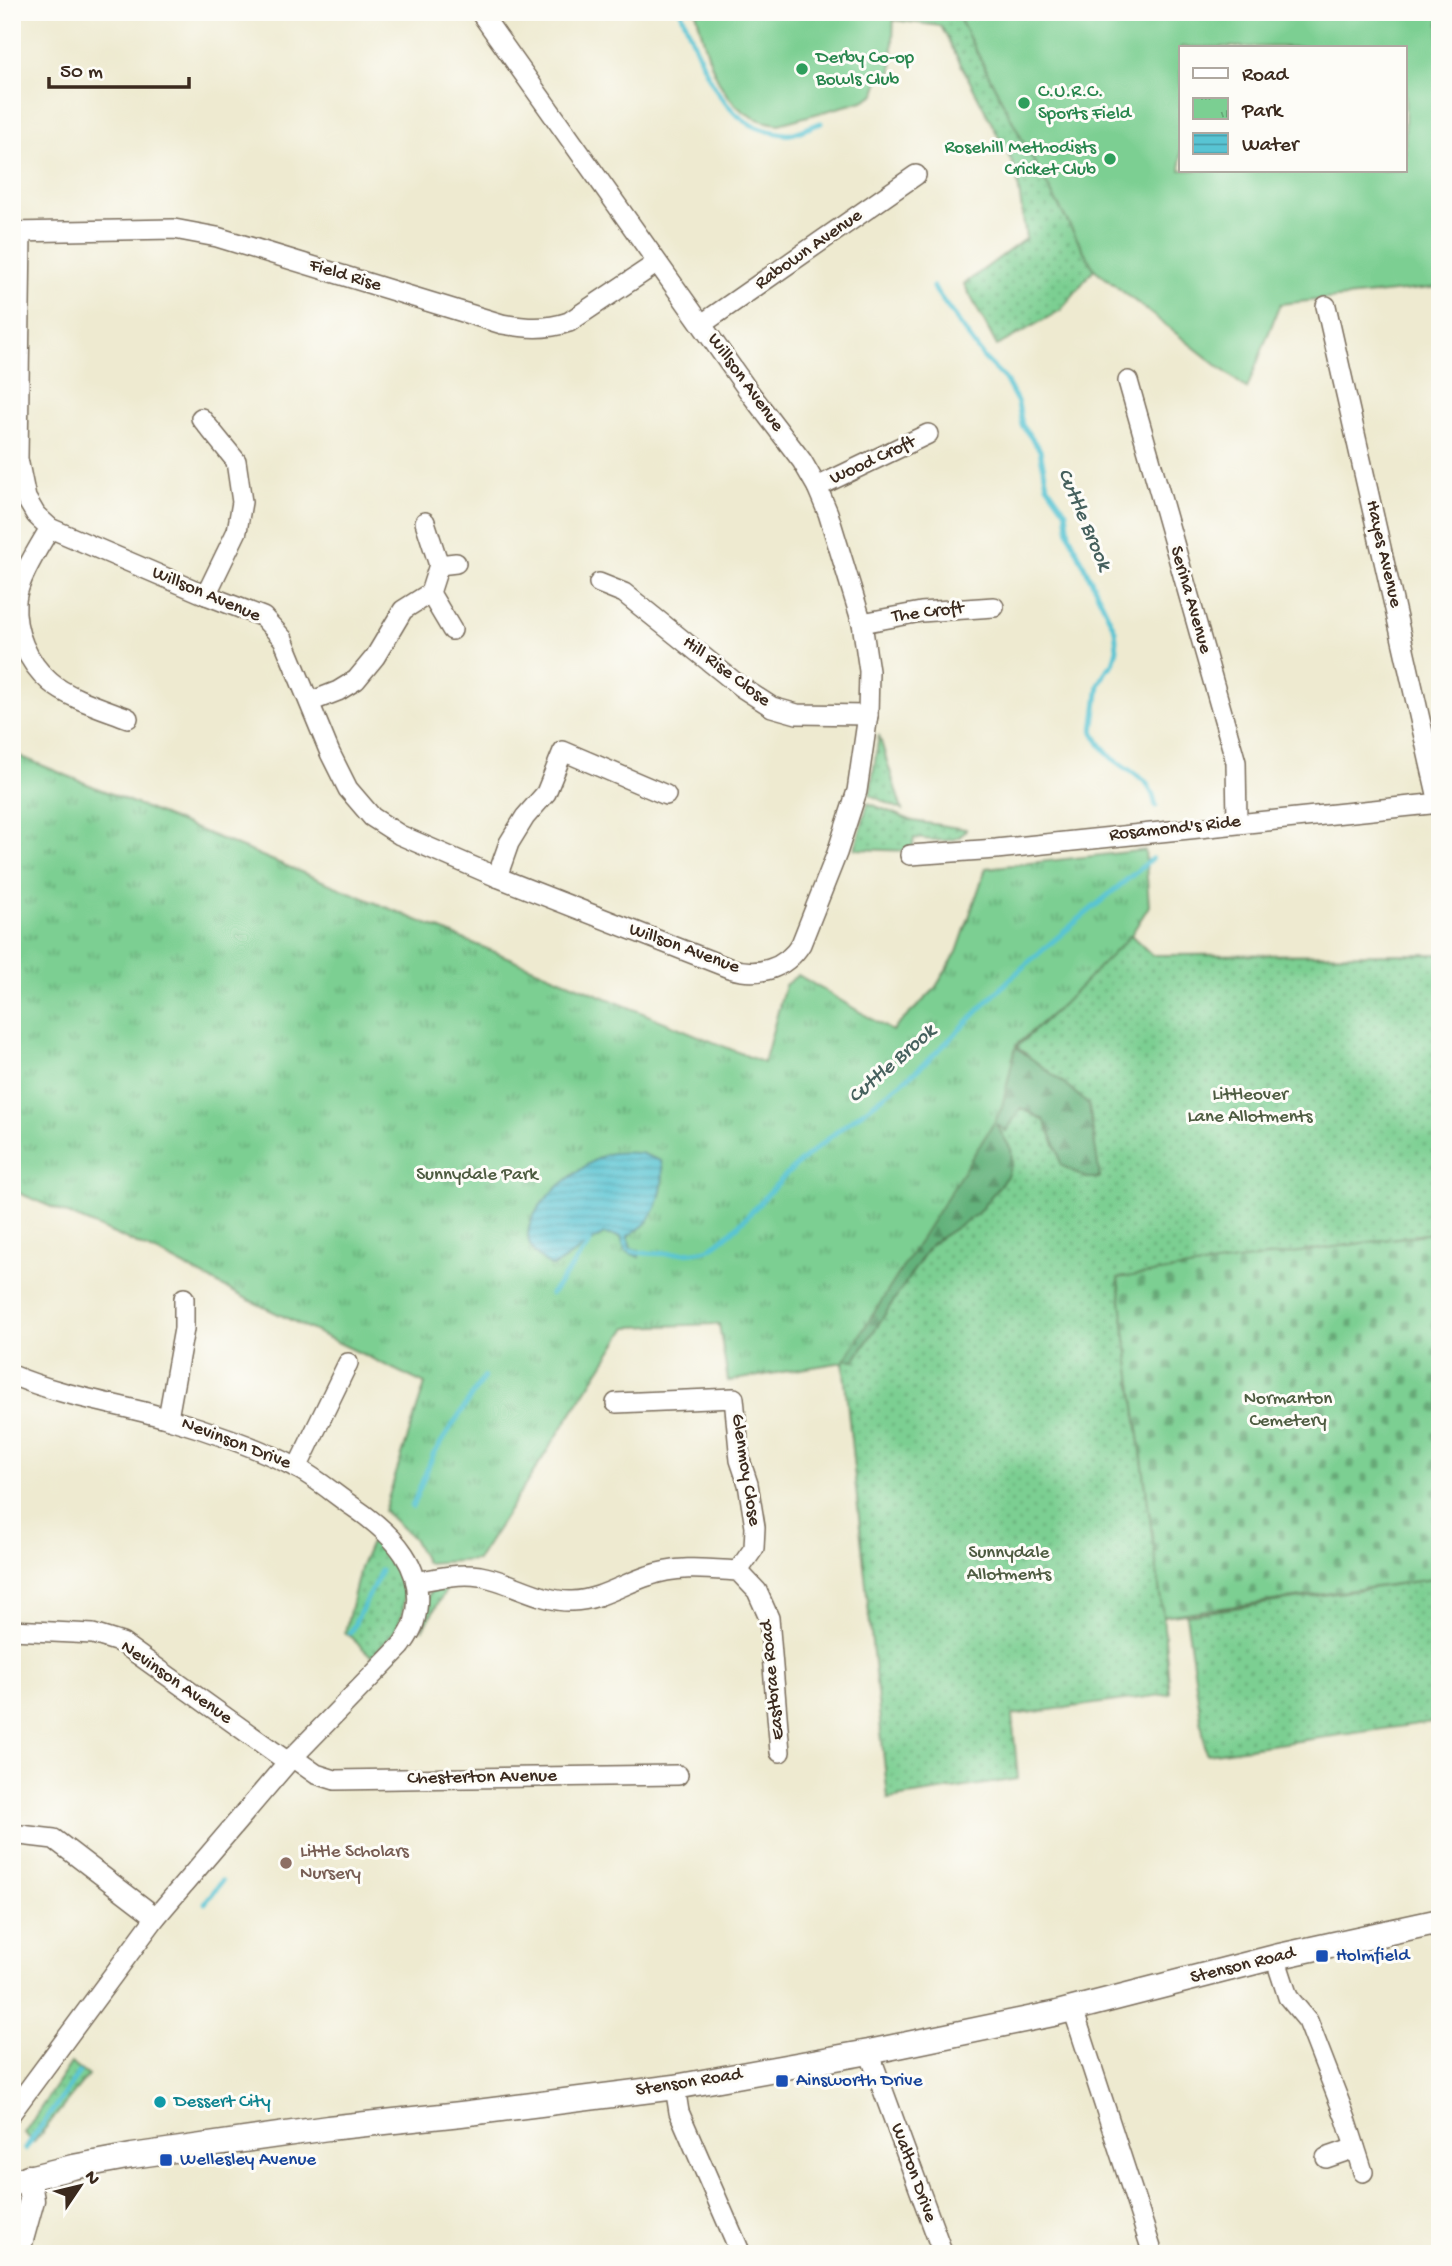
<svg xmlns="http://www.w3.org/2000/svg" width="1452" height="2266" font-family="'Gochi Hand',sans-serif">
  <defs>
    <pattern id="grass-dots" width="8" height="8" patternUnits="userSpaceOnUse" patternTransform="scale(1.75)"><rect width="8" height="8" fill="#7bcf92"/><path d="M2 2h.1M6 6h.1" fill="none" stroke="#66a877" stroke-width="1.8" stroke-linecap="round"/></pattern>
    <pattern id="forest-firs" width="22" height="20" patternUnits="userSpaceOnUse" patternTransform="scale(1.75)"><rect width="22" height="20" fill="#64b27c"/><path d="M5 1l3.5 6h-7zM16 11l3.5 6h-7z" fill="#549165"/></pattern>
    <pattern id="cemetery-stones" width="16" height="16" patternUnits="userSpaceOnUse" patternTransform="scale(1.75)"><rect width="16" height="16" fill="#7bcf92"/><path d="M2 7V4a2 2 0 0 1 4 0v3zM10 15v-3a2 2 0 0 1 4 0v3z" fill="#66a877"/></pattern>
    <pattern id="park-tufts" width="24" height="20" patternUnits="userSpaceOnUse" patternTransform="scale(1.75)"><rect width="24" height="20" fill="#7bcf92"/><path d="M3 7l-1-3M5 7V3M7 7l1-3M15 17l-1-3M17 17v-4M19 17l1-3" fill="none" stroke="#66a877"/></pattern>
    <pattern id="water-rules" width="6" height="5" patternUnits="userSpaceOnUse" patternTransform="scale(1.75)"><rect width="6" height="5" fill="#58c4d3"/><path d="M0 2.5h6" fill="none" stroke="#4a9fab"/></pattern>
  </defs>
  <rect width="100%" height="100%" fill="#fdfcf7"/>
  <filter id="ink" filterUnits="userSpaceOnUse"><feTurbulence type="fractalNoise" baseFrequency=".0143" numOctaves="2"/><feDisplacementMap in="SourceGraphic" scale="14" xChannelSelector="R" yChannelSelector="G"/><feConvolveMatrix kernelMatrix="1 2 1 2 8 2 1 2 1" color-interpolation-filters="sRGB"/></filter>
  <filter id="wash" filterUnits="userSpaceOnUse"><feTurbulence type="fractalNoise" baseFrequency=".00686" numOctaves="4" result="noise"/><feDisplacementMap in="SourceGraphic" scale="28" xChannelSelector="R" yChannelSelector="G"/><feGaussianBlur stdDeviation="1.57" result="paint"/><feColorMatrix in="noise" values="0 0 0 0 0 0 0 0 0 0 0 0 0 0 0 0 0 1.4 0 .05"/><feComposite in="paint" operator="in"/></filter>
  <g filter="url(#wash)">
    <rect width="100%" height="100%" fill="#eeead0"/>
    <g fill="url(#grass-dots)" stroke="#5b7c58" stroke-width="2">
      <path d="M894,12h62l70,135 68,122 -33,41 -64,36 -33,-62 62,-46 -10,-68 -75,-144 -47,-6z"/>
      <path d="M879,735l23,75 -32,-15z"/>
      <path d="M868,803l45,18 53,8c-8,18 -36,10 -52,9l-2,13 -57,-2z"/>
      <path d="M1131,935l21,20 288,-1v278l-322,47 45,337 7,78 -158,21 6,64 -130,20 -45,-437 152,-241 34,-65 -13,-9z"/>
      <path d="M373,1538c27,23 42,61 21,94 -6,9 -15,17 -23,24l-26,-24 15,-64z"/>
      <path d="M1440,1578v143l-234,33 -20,-139z"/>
      <path d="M440,1587h8l-26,43c4,-13 3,-25 8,-38z"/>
      <path d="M71,2063l17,13 -54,66 -10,-9z"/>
    </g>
    <path fill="url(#forest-firs)" stroke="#506e4d" stroke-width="2" d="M1063,1004l-47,43 48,36 25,22 11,73h-14l-25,-13 -3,-14 -14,-31 -23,-12 -15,23 -10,-7 15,25 1,13 -5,14 -30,38 -46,30 -76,116 -14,-1 122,-276z"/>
    <path fill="url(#cemetery-stones)" stroke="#5b7c58" stroke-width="2" d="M1440,1232v346l-277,38 -45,-338z"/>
    <path fill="url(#park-tufts)" stroke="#5b7c58" stroke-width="2" d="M12,753l752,310 21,-78 13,-10 94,56 42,-41 23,-38 29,-84 159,-18 4,56 -18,29 -68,69 -47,41 -14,62 -7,14 -152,241 -115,19 -9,-57 -92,3 -150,233 -51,3 -13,-25 -29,-27 41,-127 -178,-85 -84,-44 -151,-65z"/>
    <g fill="#7bcf92" stroke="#5b7c58" stroke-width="2" fill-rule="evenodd">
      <path d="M696,12h198l-2,60 -13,7 -4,15 -12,7 -84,23c-59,-5 -70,-64 -83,-112z"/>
      <path d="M956,12h483l1,275 -160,17 -33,85 -153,-120 -68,-122zM1181,47h224v123h-224z"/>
    </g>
    <path fill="url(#water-rules)" stroke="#4a7778" stroke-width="2" d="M640,1153l21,8c5,18 -1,46 -14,61 -4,6 -14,10 -19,14l3,13 8,1v7l-14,-6 -4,-14 -17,-3 -51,33c-50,-26 -14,-66 16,-89 13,-9 28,-22 43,-25 9,-1 19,0 28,0z"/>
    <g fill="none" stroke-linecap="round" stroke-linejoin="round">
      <g stroke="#58c4d3" stroke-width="5">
        <path d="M681,12c20,45 37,112 93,120 5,1 11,3 16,2 11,-2 21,-8 31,-11"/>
        <path d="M933,287l51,71 21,21 13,24 4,22 18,25 7,35 19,27 3,22 46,96 2,19 -4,15 -7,7 -7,14 -6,47 7,12 12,14 34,24 7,13 3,11"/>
        <path d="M632,1251c11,4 69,3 78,-3 30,-19 52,-50 77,-74 11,-11 24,-21 36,-31 33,-29 72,-52 104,-82 33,-30 62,-63 95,-93 42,-37 86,-73 130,-109"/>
        <path d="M551,1294l39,-51"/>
        <path d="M412,1507l21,-52 51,-78"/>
        <path d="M350,1633l31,-62"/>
        <path d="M205,1903l17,-22"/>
        <path d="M25,2149l54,-76"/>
      </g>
    </g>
  </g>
  <g filter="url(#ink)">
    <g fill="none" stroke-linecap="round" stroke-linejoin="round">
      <defs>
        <g id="minor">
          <path d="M12,232l162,-3 43,8 285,87c24,4 43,6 67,-2l88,-59"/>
          <path d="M21,232l-3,227 8,39 10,17 14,13 156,67 57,22 20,22 47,114 18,36 24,28 28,18 97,42 232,91c28,9 56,2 72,-24l36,-91 20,-62 11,-76 1,-44 -7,-48 -34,-110 -11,-26 -15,-26 -52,-68 -270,-381"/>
          <path d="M1326,306l113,497"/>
          <path d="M702,324l214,-149"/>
          <path d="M1128,381l108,381 1,60"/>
          <path d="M201,418l35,43 6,41 -5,29 -31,64"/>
          <path d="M817,487l111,-53"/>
          <path d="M425,522l14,43 17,-2"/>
          <path d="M50,528c-11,19 -32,51 -34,73 -2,30 11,61 34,81 18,16 55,27 78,36"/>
          <path d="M599,583l25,10 117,94 31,20 25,7 71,1"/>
          <path d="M430,593l22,37"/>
          <path d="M862,623l59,-11 73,-5"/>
          <path d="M310,702l28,-11 18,-11 19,-23 28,-47 27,-17 9,-28"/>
          <path d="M910,855l86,-6 444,-46"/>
          <path d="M497,877l12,-34 16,-26 21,-24 17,-42 103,44"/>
          <path d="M12,1375c49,21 102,28 154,43 38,11 94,30 129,49 20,10 38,26 57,39 40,27 78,63 62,117 -2,8 -8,16 -13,23l-113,116 -132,155 -144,195"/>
          <path d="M616,1403l118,-5 6,62 8,24 7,43 -1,21 -16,23"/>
          <path d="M168,1418l16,-89v-31"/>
          <path d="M297,1468l51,-105"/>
          <path d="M416,1582c21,-4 42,-9 64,-6 31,5 60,26 92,25 28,-1 51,-17 76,-25 30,-11 60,-7 90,-5l19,20 12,27 11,134"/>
          <path d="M12,1630l81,4 29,9 166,119"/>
          <path d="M292,1757l24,17 19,6 343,-5"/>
          <path d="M12,1834l42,5 102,78"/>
          <path d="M1275,1957l13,40 20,24 38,98 17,53"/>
          <path d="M1073,2009l80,245"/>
          <path d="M869,2052l74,202"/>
          <path d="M675,2087l4,25 62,142"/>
          <path d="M1326,2158l29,-10"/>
        </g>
        <g id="tertiary">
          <path d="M12,2182l61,-15 59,-11 196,-28 133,-14 214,-27 194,-35 184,-38 222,-57 165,-36"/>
          <path d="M17,2254l15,-54 -4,-23"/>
        </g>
      </defs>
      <use href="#minor" stroke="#7a6d5c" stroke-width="22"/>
      <use href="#tertiary" stroke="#7a6d5c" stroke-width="27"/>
      <use href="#minor" stroke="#fff" stroke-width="19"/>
      <use href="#tertiary" stroke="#fff" stroke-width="24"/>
    </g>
  </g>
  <g fill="#2e9e5b" stroke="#fdfcf7" stroke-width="2.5">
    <circle cx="802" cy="69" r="7"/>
    <circle cx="1024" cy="103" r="7"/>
    <circle cx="1110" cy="159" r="7"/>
  </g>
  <circle fill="#8d6e63" stroke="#fdfcf7" stroke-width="2.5" cx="286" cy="1863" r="7"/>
  <g fill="#1a4fb4" stroke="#fdfcf7" stroke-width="2.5">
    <rect x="1315" y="1949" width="14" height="14" rx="3.5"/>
    <rect x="775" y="2074" width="14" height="14" rx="3.5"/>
    <rect x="159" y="2153" width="14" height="14" rx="3.5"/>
  </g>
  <circle fill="#0f9aa8" stroke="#fdfcf7" stroke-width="2.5" cx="160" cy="2102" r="7"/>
  <g text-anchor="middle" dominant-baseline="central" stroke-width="6" stroke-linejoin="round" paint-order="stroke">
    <g font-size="19" fill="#27864d" stroke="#fdfcf7" text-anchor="start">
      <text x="816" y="58">Derby Co-op<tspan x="816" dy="22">Bowls Club</tspan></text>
      <text x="1038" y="92">C.U.R.C.<tspan x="1038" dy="22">Sports Field</tspan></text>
      <text x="1096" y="148" text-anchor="end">Rosehill Methodists<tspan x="1096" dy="22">Cricket Club</tspan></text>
    </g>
    <g font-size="19" fill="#3b2a1e" stroke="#fdfcf7">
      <text transform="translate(809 250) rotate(-35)">Rabown Avenue</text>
      <text transform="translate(345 276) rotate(17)">Field Rise</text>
      <text transform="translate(745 383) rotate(54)">Willson Avenue</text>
      <text transform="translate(873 461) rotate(-25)">Wood Croft</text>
      <text transform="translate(1383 554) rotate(77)">Hayes Avenue</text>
      <text transform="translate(206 595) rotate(23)">Willson Avenue</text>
      <text transform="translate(1190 600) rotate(74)">Serina Avenue</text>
      <text transform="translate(928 613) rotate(-7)">The Croft</text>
      <text transform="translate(726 672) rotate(37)">Hill Rise Close</text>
      <text transform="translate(1175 829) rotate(-6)">Rosamond's Ride</text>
      <text transform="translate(684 949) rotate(20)">Willson Avenue</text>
      <text transform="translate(236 1444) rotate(21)">Nevinson Drive</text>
      <text transform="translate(745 1470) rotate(81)">Glenmoy Close</text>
      <text transform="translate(773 1680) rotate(-96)">Eastbrae Road</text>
      <text transform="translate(176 1683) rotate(35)">Nevinson Avenue</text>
      <text transform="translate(482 1778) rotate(-1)">Chesterton Avenue</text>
      <text transform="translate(1243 1966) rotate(-14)">Stenson Road</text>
      <text transform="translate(689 2083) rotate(-9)">Stenson Road</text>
      <text transform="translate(913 2173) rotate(70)">Walton Drive</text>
    </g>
    <g font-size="19" fill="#4e5c41" stroke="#fdfcf7">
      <text x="1250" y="1095">Littleover<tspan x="1250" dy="22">Lane Allotments</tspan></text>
      <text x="477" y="1175">Sunnydale Park</text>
      <text x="1288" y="1399">Normanton<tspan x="1288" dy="22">Cemetery</tspan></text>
      <text x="1009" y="1553">Sunnydale<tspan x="1009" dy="22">Allotments</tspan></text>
    </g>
    <g font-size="19" fill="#785e54" stroke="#fdfcf7" text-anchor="start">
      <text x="300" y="1852">Little Scholars<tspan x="300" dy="22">Nursery</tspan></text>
    </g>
    <g font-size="19" fill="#164399" stroke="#fdfcf7" text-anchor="start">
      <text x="1336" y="1956">Holmfield</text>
      <text x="796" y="2081">Ainsworth Drive</text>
      <text x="180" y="2160">Wellesley Avenue</text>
    </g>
    <g font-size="19" fill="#0d838f" stroke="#fdfcf7" text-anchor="start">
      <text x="174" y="2102">Dessert City</text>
    </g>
    <g font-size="21" font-style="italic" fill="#45605d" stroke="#fdfcf7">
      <text transform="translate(1083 520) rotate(67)">Cuttle Brook</text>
      <text transform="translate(893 1065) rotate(-41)">Cuttle Brook</text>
    </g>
  </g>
  <rect width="1452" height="2266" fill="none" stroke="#fdfcf7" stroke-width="42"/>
  <rect x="1179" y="46" width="228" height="126" fill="#fdfcf7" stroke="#afa8a0" stroke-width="2"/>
  <rect x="1193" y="68" width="35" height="10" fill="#ffffff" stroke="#afa8a0" stroke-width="2"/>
  <text x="1242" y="80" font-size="21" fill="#3b2a1e">Road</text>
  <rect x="1193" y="98" width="35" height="21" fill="url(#park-tufts)" stroke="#afa8a0" stroke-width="2"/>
  <text x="1242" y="116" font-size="21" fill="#3b2a1e">Park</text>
  <rect x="1193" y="133" width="35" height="21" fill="url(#water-rules)" stroke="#afa8a0" stroke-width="2"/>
  <text x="1242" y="150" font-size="21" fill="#3b2a1e">Water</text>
  <g transform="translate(80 2186) rotate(55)" stroke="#fdfcf7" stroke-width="5" paint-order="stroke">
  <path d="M0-5L12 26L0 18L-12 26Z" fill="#3b2a1e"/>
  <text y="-10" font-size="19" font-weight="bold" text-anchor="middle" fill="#3b2a1e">N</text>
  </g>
  <path d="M49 77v10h140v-10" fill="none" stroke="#3b2a1e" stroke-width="3.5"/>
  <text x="60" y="77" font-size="21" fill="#3b2a1e" stroke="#fdfcf7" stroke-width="5" paint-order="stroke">50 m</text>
</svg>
